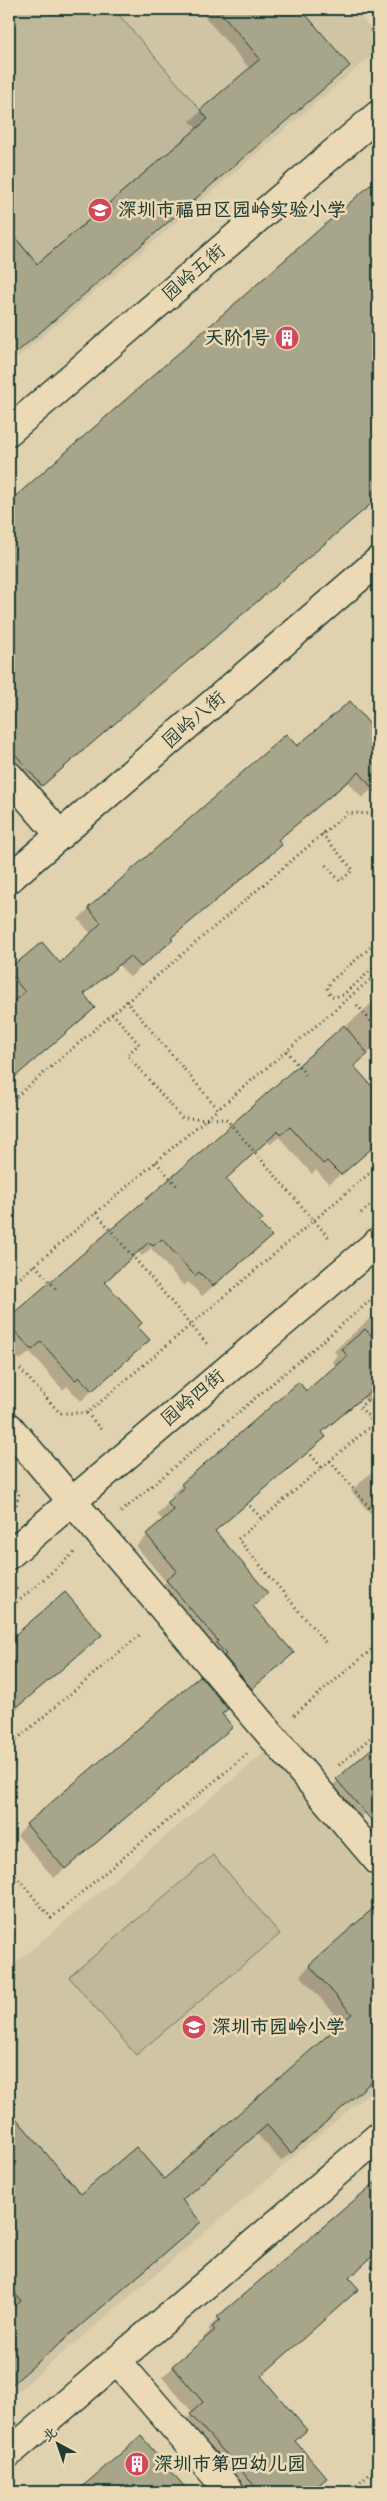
<svg xmlns="http://www.w3.org/2000/svg" width="387" height="2501" font-family="Mynerve,'LXGW WenKai TC',sans-serif">
  <rect width="100%" height="100%" fill="#e0d1af"/>
  <filter id="ink" filterUnits="userSpaceOnUse"><feTurbulence type="fractalNoise" baseFrequency=".02" numOctaves="2"/><feDisplacementMap in="SourceGraphic" scale="10" xChannelSelector="R" yChannelSelector="G"/><feConvolveMatrix kernelMatrix="1 2 1 2 8 2 1 2 1" color-interpolation-filters="sRGB"/></filter>
  <g filter="url(#ink)">
    <g fill="#cfc4a4">
      <path d="M9,9h344l20,22v23l-364,311z"/>
      <path d="M265,1752l113,135v198l-369,314v-430z"/>
    </g>
    <g fill="#bfb89b" stroke="#6f7a68">
      <path d="M9,9h105l94,110 -171,145 -28,-34z"/>
      <path d="M213,1855l67,79 -144,121 -67,-78z"/>
    </g>
    <g fill="#0003">
      <path d="M198,9h101l49,57 -339,293v-127l28,34 160,-137 -7,-8 60,-52z"/>
      <path d="M378,180v318l-346,296 -23,-27v-263z"/>
      <path d="M350,702l28,34v48l-16,14 -14,-16 -71,59 4,4 -11,11 -100,82 -9,12 -31,27 -11,-12 -36,30v23l-74,64v-109l33,-29 18,20 31,-30 -13,-15 11,-10 208,-161z"/>
      <path d="M378,998v46l-25,23 25,28v48l-49,41 -13,-14 -4,4 -33,-37 -9,7 -3,-3 -43,38 46,57 -68,60 -14,-14 -4,4 -33,-38 -9,8 -4,-4 -34,30 44,58 -67,61 -14,-15 -4,4 -33,-38 -10,8 -11,-13v-28z"/>
      <path d="M378,1311v81l-11,10 -4,-4 -42,35 3,4 -11,11 -99,83 52,62 -14,13 41,47 -52,45 -85,-106 10,-10 -30,-36 27,-25 -6,-7 17,-16 -3,-3 11,-10 124,-92 31,-26 -5,-6 5,-6 -3,-4z"/>
      <path d="M378,1466v56l-27,-31z"/>
      <path d="M65,1594l25,51 -81,69v-72z"/>
      <path d="M221,1714v23l-167,141 -37,-43 10,-11z"/>
      <path d="M378,1745v58l-24,20 -28,-32z"/>
      <path d="M378,1906v170l-97,85 -24,-27 -76,67 9,30 -181,155v-73l3,-3 -3,-4v-195l72,85 83,-15 179,-157 -43,-49z"/>
      <path d="M378,2181v70l-30,27 -88,98 34,66 31,36 -15,14h-71l-58,-67 12,-12 -31,-36 42,-37 -1,-2 7,-7 -2,-2 10,-11z"/>
      <path d="M141,2438l46,54h-109z"/>
    </g>
    <g fill="#a7a58a" stroke="#1f3d34">
      <path d="M218,9h83l49,57 -341,293v-129l28,34 171,-145 -8,-9 60,-51z"/>
      <path d="M378,178v320l-336,288 -33,-39v-245z"/>
      <path d="M350,701l28,33v61l-19,-23 -81,68 4,5 -111,93 2,2 -32,27 -11,-11 -46,38 11,14 -86,74v-77l16,-13 -16,-19v-4l33,-27 18,21 41,-40 -13,-15 198,-174 11,12z"/>
      <path d="M344,1025l24,29 -14,12 24,27v50l-37,32 -14,-14 -4,3 -33,-37 -9,7 -3,-3 -52,48 37,40 -4,4 13,13 -59,50 -14,-14 -4,4 -33,-37 -9,7 -4,-4 -44,40 37,41 -4,4 12,13 -58,51 -13,-14 -4,3 -34,-38 -9,8 -23,-25v-8l171,-147z"/>
      <path d="M365,1329l7,7 6,-5v62l-4,-5 -52,44 4,5 -111,94 53,62 -15,13 41,47 -42,36 -28,-33 2,-2 -10,-11 2,-2 -52,-61 11,-9 -31,-37 28,-24 -7,-7 17,-15 -3,-4 118,-102 7,9 41,-35 -5,-7z"/>
      <path d="M65,1592l37,43 -93,79v-74z"/>
      <path d="M200,1676l28,33 -6,5 11,13 -168,142 -39,-45z"/>
      <path d="M378,1743v85l-42,-49z"/>
      <path d="M378,1904v172l-87,77 -24,-28 -85,75 19,22 -192,165v-76l12,-10 -12,-15v-176l72,84 55,-47 28,32 188,-165 -43,-49z"/>
      <path d="M378,2180v71l-29,27 10,11 -98,87 46,54 -12,11 32,37 -17,14h-50l-70,-78 13,-12 -31,-36 43,-36 -3,-3 8,-7 -3,-3z"/>
      <path d="M141,2436l48,56h-113z"/>
    </g>
    <g fill="none" stroke-linecap="round" stroke-linejoin="round">
      <defs>
        <g id="minor">
          <path d="M9,431l369,-316"/>
          <path d="M9,776l51,59"/>
          <path d="M9,879l369,-318"/>
          <path d="M9,1427l369,434"/>
          <path d="M9,1555l369,-313"/>
          <path d="M117,2361l113,131"/>
          <path d="M9,2453l369,-316"/>
        </g>
      </defs>
      <use href="#minor" stroke="#1f3d34" stroke-width="31"/>
      <g stroke="#1f3d34" stroke-width="3" stroke-dasharray="1 4" stroke-linecap="butt">
        <path d="M322,834l31,36 -13,11 -17,-19"/>
        <path d="M378,941l-47,40 -4,7 3,7 4,2 9,-2 35,-31"/>
        <path d="M126,1001l92,108 160,-136"/>
        <path d="M357,1005l21,25"/>
        <path d="M112,1013l27,31 -12,11 55,63 44,1 104,120"/>
        <path d="M286,1051l21,25"/>
        <path d="M9,1103l338,-290 31,1"/>
        <path d="M156,1162l21,24"/>
        <path d="M96,1213l111,131"/>
        <path d="M361,1213l17,-14"/>
        <path d="M35,1265l22,25"/>
        <path d="M20,1369l40,44h27l291,-247"/>
        <path d="M9,1389l6,7"/>
        <path d="M87,1413l16,19"/>
        <path d="M374,1423l-14,-16 9,-9 9,10"/>
        <path d="M311,1455l11,13"/>
        <path d="M330,1461l48,57"/>
        <path d="M9,1483l10,11 -3,12"/>
        <path d="M250,1506l12,13"/>
        <path d="M121,1512l257,-218"/>
        <path d="M9,1596l11,-10"/>
        <path d="M9,1609l66,-57"/>
        <path d="M325,1642l-87,-103 140,-119"/>
        <path d="M294,1715l84,-71"/>
        <path d="M9,1746l133,-113"/>
        <path d="M339,1765l39,-34"/>
        <path d="M9,1868l42,50 196,-164"/>
        <path d="M349,2492l29,-25"/>
      </g>
      <use href="#minor" stroke="#ecdab7" stroke-width="28"/>
      <path stroke="#1f3d34" stroke-width="3" stroke-dasharray="1 4" stroke-linecap="butt" d="M9,1287l209,-178"/>
    </g>
  </g>
  <defs>
    <symbol id="school-disc" viewBox="-11 -11 22 22"><circle r="9.5" fill="#d1495b" stroke="#ecdab7"/><path d="M0-5L7-2L0 1L-7-2ZM-4 1L0 2.5L4 1V4Q0 6-4 4Z" fill="#fff"/></symbol>
    <symbol id="building-disc" viewBox="-11 -11 22 22"><circle r="9.5" fill="#d1495b" stroke="#ecdab7"/><path d="M-4-6H4V6H1V3H-1V6H-4ZM-2.5-4.3h1.7v1.8h-1.7ZM.8-4.3h1.7v1.8H.8ZM-2.5-1h1.7V.8h-1.7ZM.8-1h1.7V.8H.8Z" fill="#fff"/></symbol>
  </defs>
  <g fill-rule="evenodd">
    <use href="#school-disc" x="86" y="196" width="28" height="28"/>
    <use href="#building-disc" x="273" y="324" width="28" height="28"/>
    <use href="#school-disc" x="180" y="2013" width="28" height="28"/>
    <use href="#building-disc" x="123" y="2450" width="28" height="28"/>
  </g>
  <g text-anchor="middle" dominant-baseline="central" stroke-width="5" stroke-linejoin="round" paint-order="stroke">
    <g font-size="19" font-weight="bold" fill="#1f3d34" stroke="#ecdab7" text-anchor="start">
      <text x="118" y="210">深圳市福田区园岭实验小学</text>
      <text x="270" y="338" text-anchor="end">天阶1号</text>
      <text x="212" y="2027">深圳市园岭小学</text>
      <text x="154" y="2464">深圳市第四幼儿园</text>
    </g>
    <g font-size="19" fill="#1f3d34" stroke="#ecdab7">
      <text transform="translate(194 273) rotate(-41)">园岭五街</text>
      <text transform="translate(194 720) rotate(-41)">园岭八街</text>
      <text transform="translate(193 1398) rotate(-40)">园岭四街</text>
    </g>
  </g>
  <rect width="387" height="2501" fill="none" stroke="#ecdab7" stroke-width="30"/>
  <rect x="15" y="15" width="357" height="2471" fill="none" stroke="#1f3d34" stroke-width="2" filter="url(#ink)"/>
  <g transform="translate(58 2444) rotate(320)" stroke="#ecdab7" stroke-width="4" paint-order="stroke">
  <path d="M0-4L9 19L0 12L-9 19Z" fill="#1f3d34"/>
  <text y="-8" font-size="14" font-weight="bold" text-anchor="middle" fill="#1f3d34">北</text>
  </g>
</svg>
